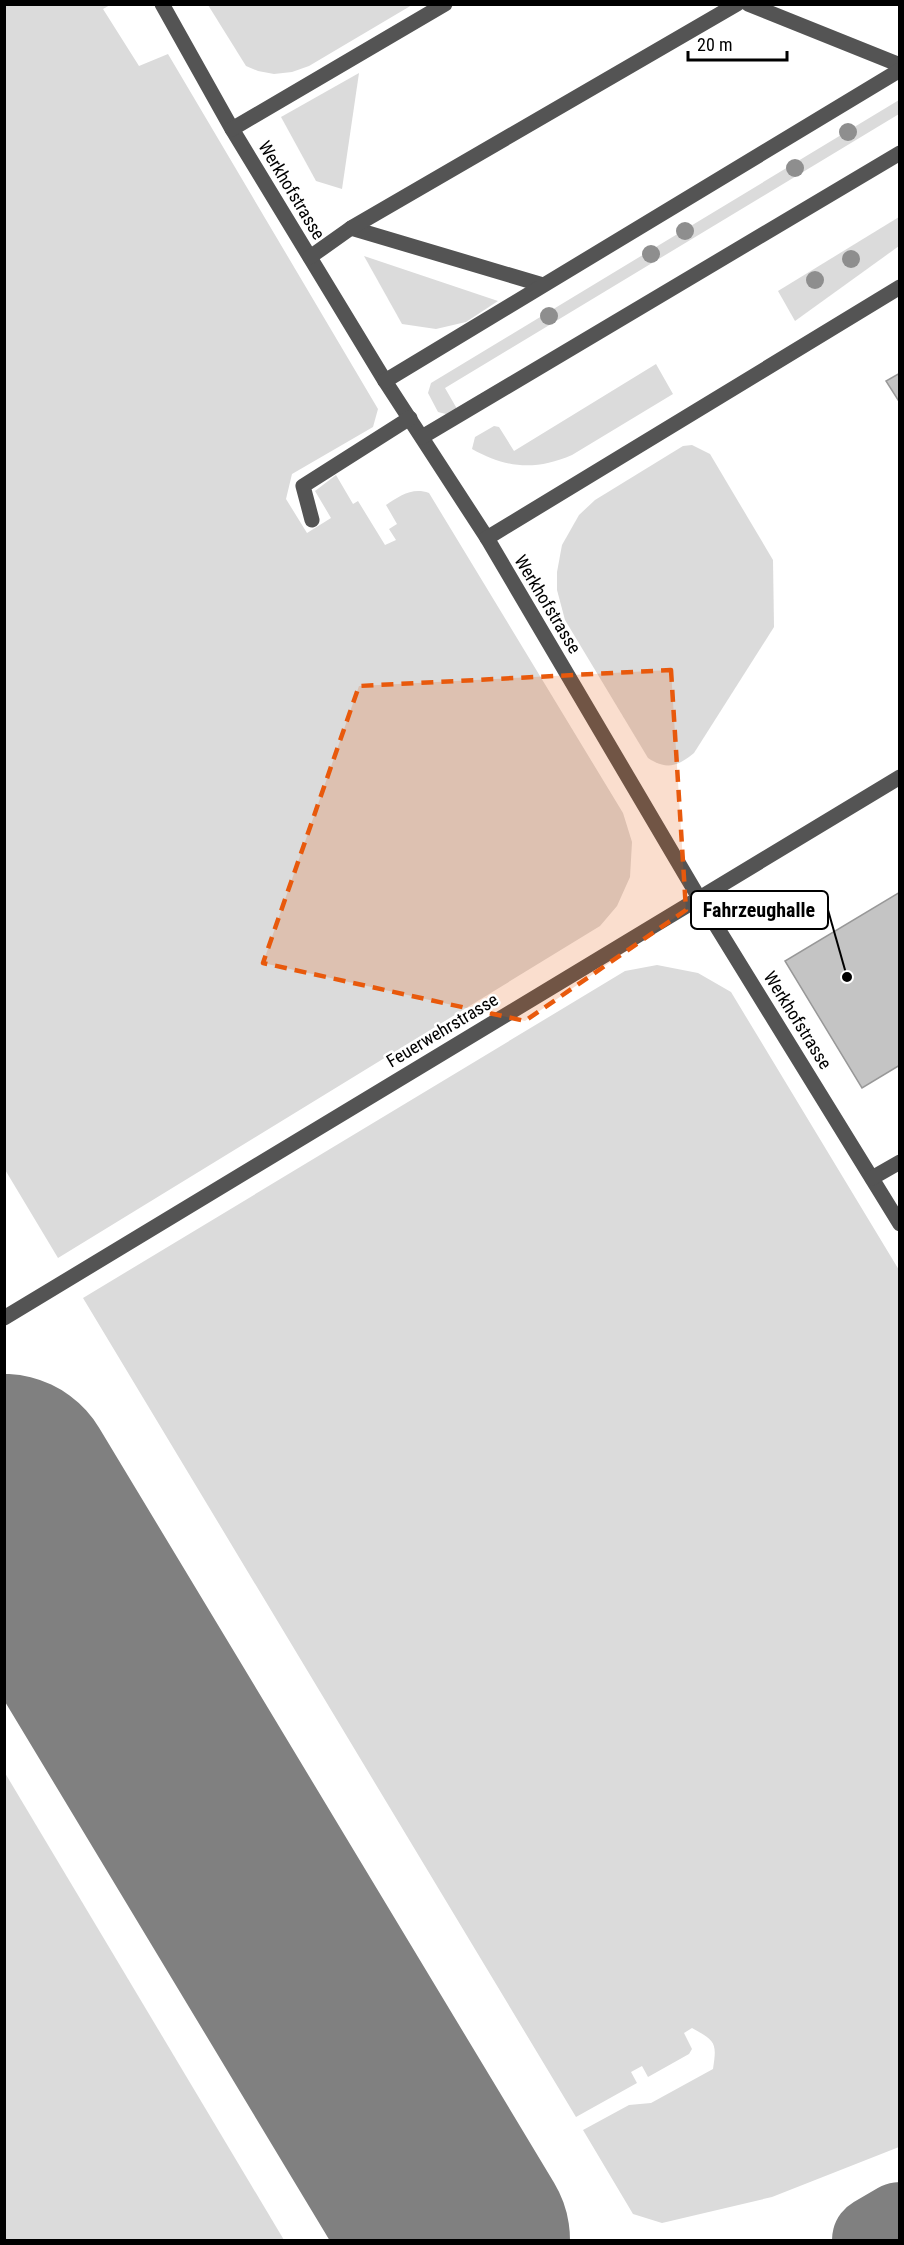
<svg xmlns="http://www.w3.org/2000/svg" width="904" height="2245" font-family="'Roboto Condensed',sans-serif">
  <rect width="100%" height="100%" fill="#fff"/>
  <g fill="#dbdbdb">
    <path d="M4,5h106l-7,4 36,57 29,-12 210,355 -5,18 -81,47 -6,25 21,34 24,-15 -16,-27 21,-16 17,29 5,-3 27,44 11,-5 -7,-11 8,-5 -11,-19c14,-9 26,-18 43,-12l194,320 9,29 -2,35 -13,29 -17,20 -542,332 -54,-90z"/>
    <path d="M208,5h204l-103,61 -17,6 -18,2 -16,-3 -12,-5z"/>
    <path d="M359,73l-17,116 -26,-8 -35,-64z"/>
    <path d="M899,100v14l-454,274 15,26 -10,1 -12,-3 -10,-19 3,-10z"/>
    <path d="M899,217v29l-104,75 -17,-30z"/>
    <path d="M364,256l134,45 -32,21 -30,7 -34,-5z"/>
    <path d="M656,364l17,30 -101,61c-37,16 -66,13 -100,-6l3,-12 19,-11 5,1 15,24z"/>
    <path d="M692,445l18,9 63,106 1,67 -80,126c-17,14 -28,17 -46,5l-83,-138 -8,-30v-18l5,-27 17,-30 16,-15 88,-54z"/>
    <path d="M657,965l41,8 33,19 168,278v877l-127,50 -110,26 -29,-9 -50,-84 46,-25 22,-2 62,-34c4,-26 3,-28 -21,-41l-8,5 8,16 -3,5 -41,23 -6,-11 -11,6 6,11 -61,34 -493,-819 542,-327z"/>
    <path d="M5,1773l279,467h-279z"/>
  </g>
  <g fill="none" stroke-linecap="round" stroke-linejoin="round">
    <path stroke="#808080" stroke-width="88" d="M876,2240l24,-14"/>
    <path stroke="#808080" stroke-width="222" d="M4,1485l455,755"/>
  </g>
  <g fill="#c4c4c4" stroke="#989898" stroke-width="1.5">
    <path d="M900,373v30l-14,-22z"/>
    <path d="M900,892v173l-38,23 -77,-127z"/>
  </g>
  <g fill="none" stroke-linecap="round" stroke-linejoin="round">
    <g stroke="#545454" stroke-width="15">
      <path d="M162,4l70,125 153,252 102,157 212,360 201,326"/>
      <path d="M748,4l152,61"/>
      <path d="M232,129l213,-125"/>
      <path d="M351,228l192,57"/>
      <path d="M310,257l41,-29 386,-224"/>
      <path d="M385,381l515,-311"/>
      <path d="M422,437l478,-284"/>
      <path d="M312,520l-9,-34 107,-68"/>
      <path d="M487,538l413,-251"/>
      <path d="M872,1178l28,-16"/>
      <path d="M4,1318l896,-541"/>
    </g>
  </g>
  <g fill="#8e8e8e">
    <circle cx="848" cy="132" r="9"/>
    <circle cx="795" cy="168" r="9"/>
    <circle cx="685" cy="231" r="9"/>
    <circle cx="651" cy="254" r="9"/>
    <circle cx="851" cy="259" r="9"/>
    <circle cx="815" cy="280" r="9"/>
    <circle cx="549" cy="316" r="9"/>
  </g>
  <path fill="#e8590c" fill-opacity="0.2" stroke="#e8590c" stroke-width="4.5" stroke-dasharray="12 8" stroke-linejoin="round" d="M671,670l15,240 -161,111 -262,-58 96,-277z"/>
  <g text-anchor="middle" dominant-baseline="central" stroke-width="5" stroke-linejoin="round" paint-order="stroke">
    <g font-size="18" fill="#000" stroke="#fff">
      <text transform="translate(292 190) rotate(59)">Werkhofstrasse</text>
      <text transform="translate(548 604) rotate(59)">Werkhofstrasse</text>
      <text transform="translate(798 1020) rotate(58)">Werkhofstrasse</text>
      <text transform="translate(442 1030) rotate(-31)">Feuerwehrstrasse</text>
    </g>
  </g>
  <path fill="none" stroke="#000" stroke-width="2" d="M847 977L828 910"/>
  <circle fill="#000" stroke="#fff" stroke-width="2" cx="847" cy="977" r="6"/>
  <rect fill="#fff" stroke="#000" stroke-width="2" x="691" y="891" width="137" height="38" rx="6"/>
  <g font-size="20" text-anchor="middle" font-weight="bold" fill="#000">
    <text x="759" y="917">Fahrzeughalle</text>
  </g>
  <rect width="904" height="2245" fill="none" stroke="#000000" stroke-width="12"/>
  <path d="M688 51v9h99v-9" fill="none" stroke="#000000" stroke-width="3"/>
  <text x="697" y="51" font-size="18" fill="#000000" stroke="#ffffff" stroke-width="4.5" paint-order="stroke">20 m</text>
</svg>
